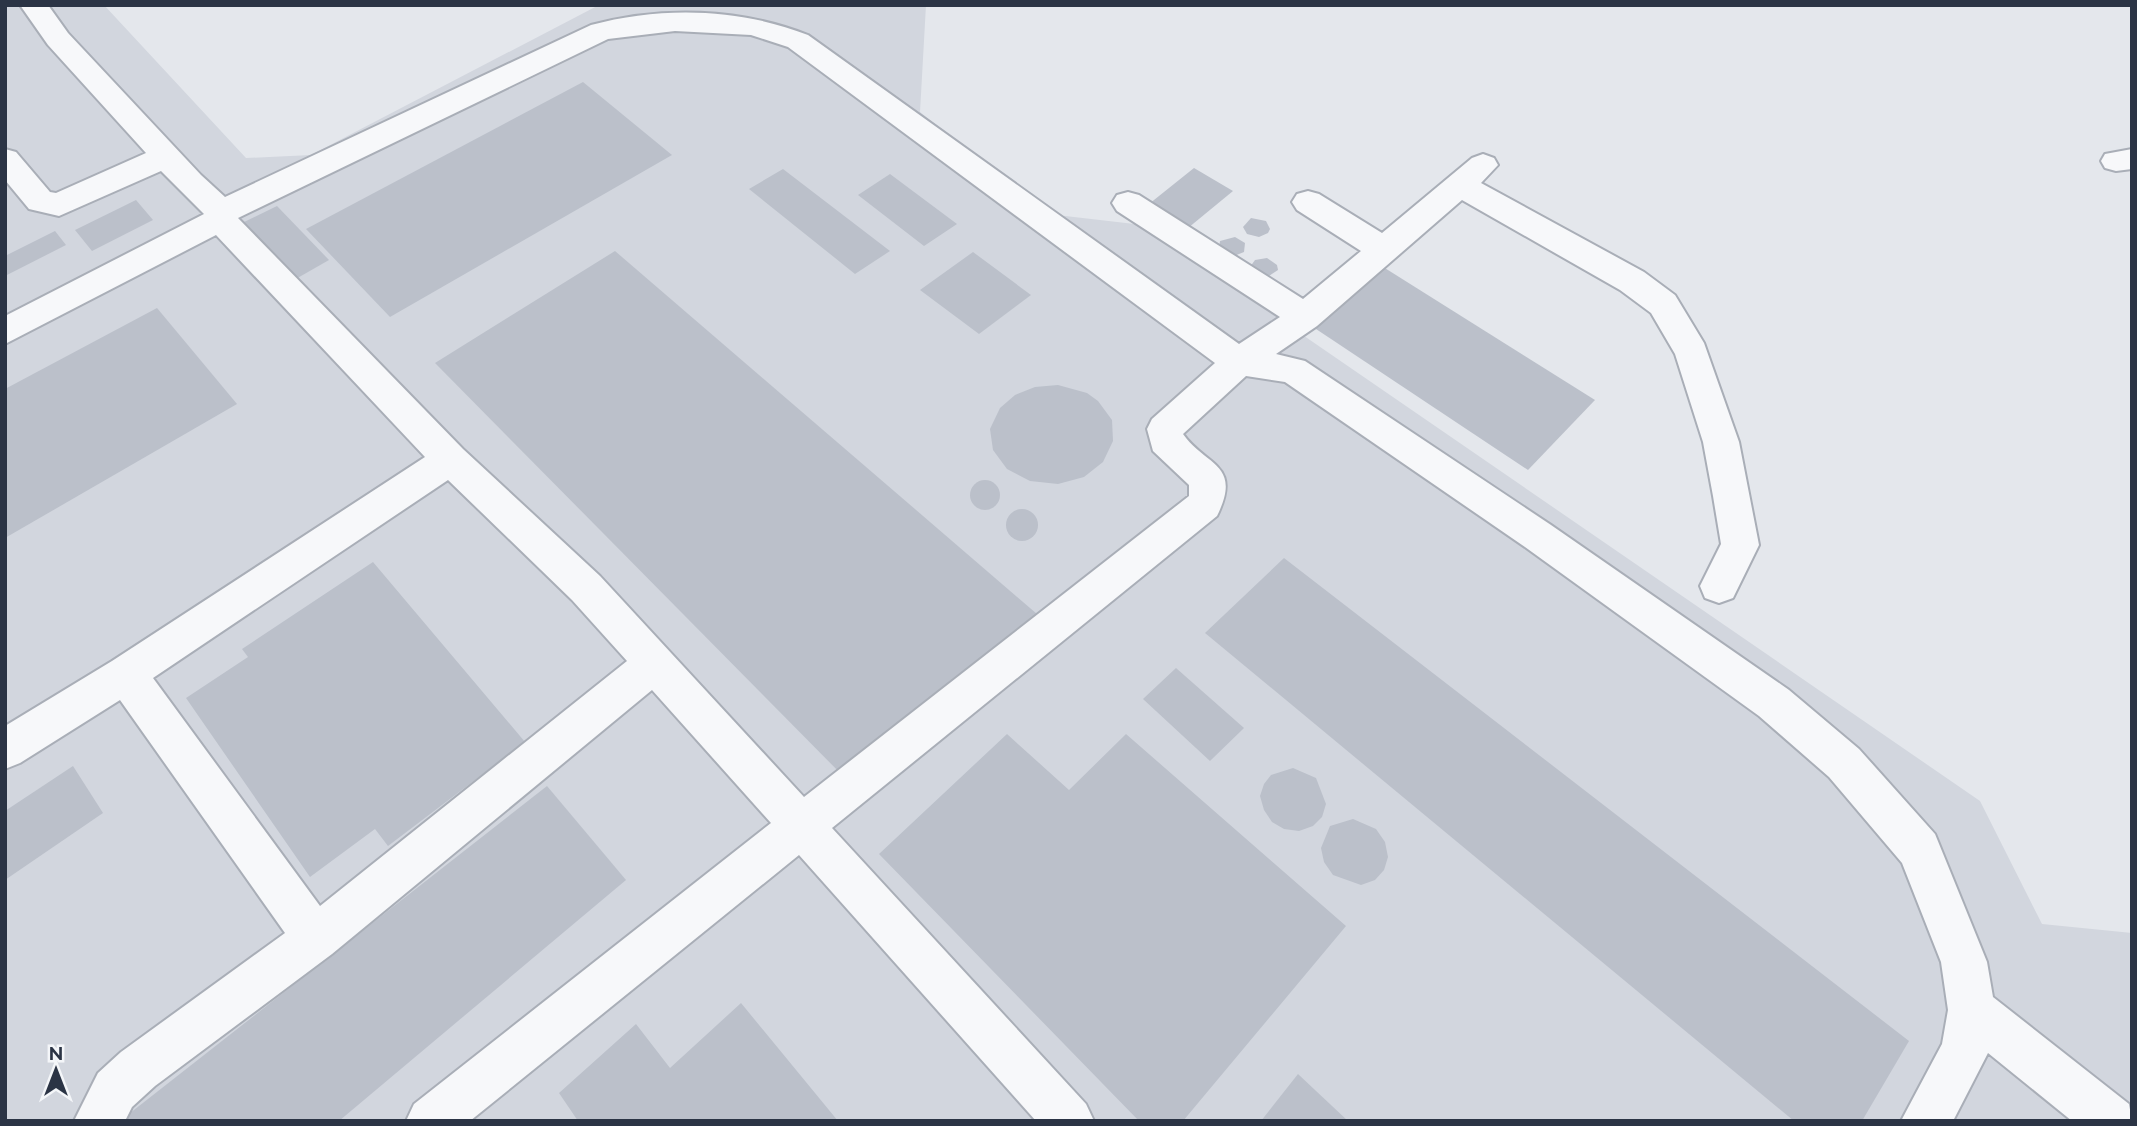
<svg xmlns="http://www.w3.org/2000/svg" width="2137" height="1126" font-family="Raleway,sans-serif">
  <rect width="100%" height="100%" fill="#e4e7ec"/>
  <path fill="#d2d6de" d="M5,5h99l142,153 65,-3 288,-150h327l-6,107 128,102 95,11 837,576 62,123 90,9v188h-2127z"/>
  <g fill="#bbc0ca">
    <path d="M583,82l89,73 -282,162 -84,-88z"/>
    <path d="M1194,168l39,23 -45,37 -39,-24z"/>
    <path d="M783,169l107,82 -35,23 -106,-85z"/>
    <path d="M890,174l67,50 -33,22 -66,-51z"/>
    <path d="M136,200l17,20 -61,31 -17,-21z"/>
    <path d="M277,206l52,54 -35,20 -52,-57z"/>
    <path d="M1251,218l15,3 4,8 -2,4 -9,4 -12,-3 -4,-7z"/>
    <path d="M55,231l11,14 -61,31v-20z"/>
    <path d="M1235,237l10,6 -1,9 -10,4 -15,-7 1,-8z"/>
    <path d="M615,251l422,363 -189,167 -413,-418z"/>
    <path d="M973,252l58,43 -52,39 -59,-44z"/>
    <path d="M1267,258l10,7 1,5 -12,8 -16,-11 5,-7z"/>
    <path d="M1380,265l215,135 -67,70 -218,-145z"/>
    <path d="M157,308l80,96 -232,134v-149z"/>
    <path d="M1058,385l29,8 11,8 14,19 1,21 -10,21 -19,15 -26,7 -28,-3 -23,-12 -14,-19 -3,-21 10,-21 15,-13 20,-8z"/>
    <circle cx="985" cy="495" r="15"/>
    <circle cx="1022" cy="525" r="16"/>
    <path d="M1284,558l625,483 -47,80h-68l-589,-488z"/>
    <path d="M373,562l152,180 -137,104 -13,-17 -65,48 -124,-179 62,-41 -6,-8z"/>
    <path d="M1176,668l68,60 -34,33 -67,-62z"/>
    <path d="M1007,734l62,56 57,-56 220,192 -163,195h-44l-260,-267z"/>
    <path d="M73,766l30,47 -98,67v-69z"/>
    <path d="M1293,768l23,10 10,26 -4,13 -9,9 -14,5 -15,-2 -12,-7 -8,-12 -4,-14 4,-12 7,-9z"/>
    <path d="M547,786l79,94 -287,241h-212l-2,-4z"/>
    <path d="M1353,819l23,10 9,13 3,15 -4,13 -9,10 -14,5 -28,-10 -9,-13 -3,-14 9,-22z"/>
    <path d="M741,1003l97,118h-260l-19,-28 77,-69 34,44z"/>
    <path d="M1298,1074l50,47h-87z"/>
  </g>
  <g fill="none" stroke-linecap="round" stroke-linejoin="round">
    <defs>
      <g id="minor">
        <path d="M20,5h28l20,28 133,142 24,22 366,-172c71,-19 148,-17 217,10l431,309 41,-27 -163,-106 -5,-8 5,-8 11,-3 11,3 164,104 58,-48 -64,-41 -5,-8 5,-8 11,-3 11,3 63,39 90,-75 11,-4 11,4 4,7 -17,18 163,89 31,23 29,48 35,99 20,103 -26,53 -14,5 -14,-5 -5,-12 21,-42 -8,-48 -10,-54 -28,-88 -24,-41 -31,-23 -158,-90 -145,126 -41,28 29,7 246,164 238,165 70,59 76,85 52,128 6,35 136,107 3,17h-60l-84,-68 -35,68h-52l41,-77 6,-34 -7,-48 -39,-99 -73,-86 -70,-61 -234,-169 -240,-165 -39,-6 -63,58c22,32 60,29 34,82l-385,312 254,276 8,17h-58l-237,-266 -329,266h-64l8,-17 357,-281 -119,-133 -320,264 -177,132 -23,21 -7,14h-51l24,-48 23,-21 164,-119 -165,-233 -100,63 -15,6v-43l107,-65 313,-204 -209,-222 -211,109v-28l199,-102 -43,-43 -102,45 -30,-7 -24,-29v-31l11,3 34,40 6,1 90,-40 -98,-108zM675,31l76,4 37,12 427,316 -63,56 -5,10 6,22 36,34v11l-385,301 -204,-221 -137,-127 -225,-231 370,-179zM448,480l124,120 55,61 -307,245 -167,-228z"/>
        <path d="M2132,149v20l-16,2 -11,-3 -4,-7 4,-7z"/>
      </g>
    </defs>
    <use href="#minor" stroke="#a9aeb7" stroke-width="4"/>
    <use href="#minor" fill="#f7f8fa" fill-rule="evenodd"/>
  </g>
  <rect width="2137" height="1126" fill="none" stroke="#2b3445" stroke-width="14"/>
  <g transform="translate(56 1070)" stroke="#f4f6f9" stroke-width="5" paint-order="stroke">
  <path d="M0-5L12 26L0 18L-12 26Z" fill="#2b3445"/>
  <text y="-10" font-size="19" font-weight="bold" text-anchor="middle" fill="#2b3445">N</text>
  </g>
</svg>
